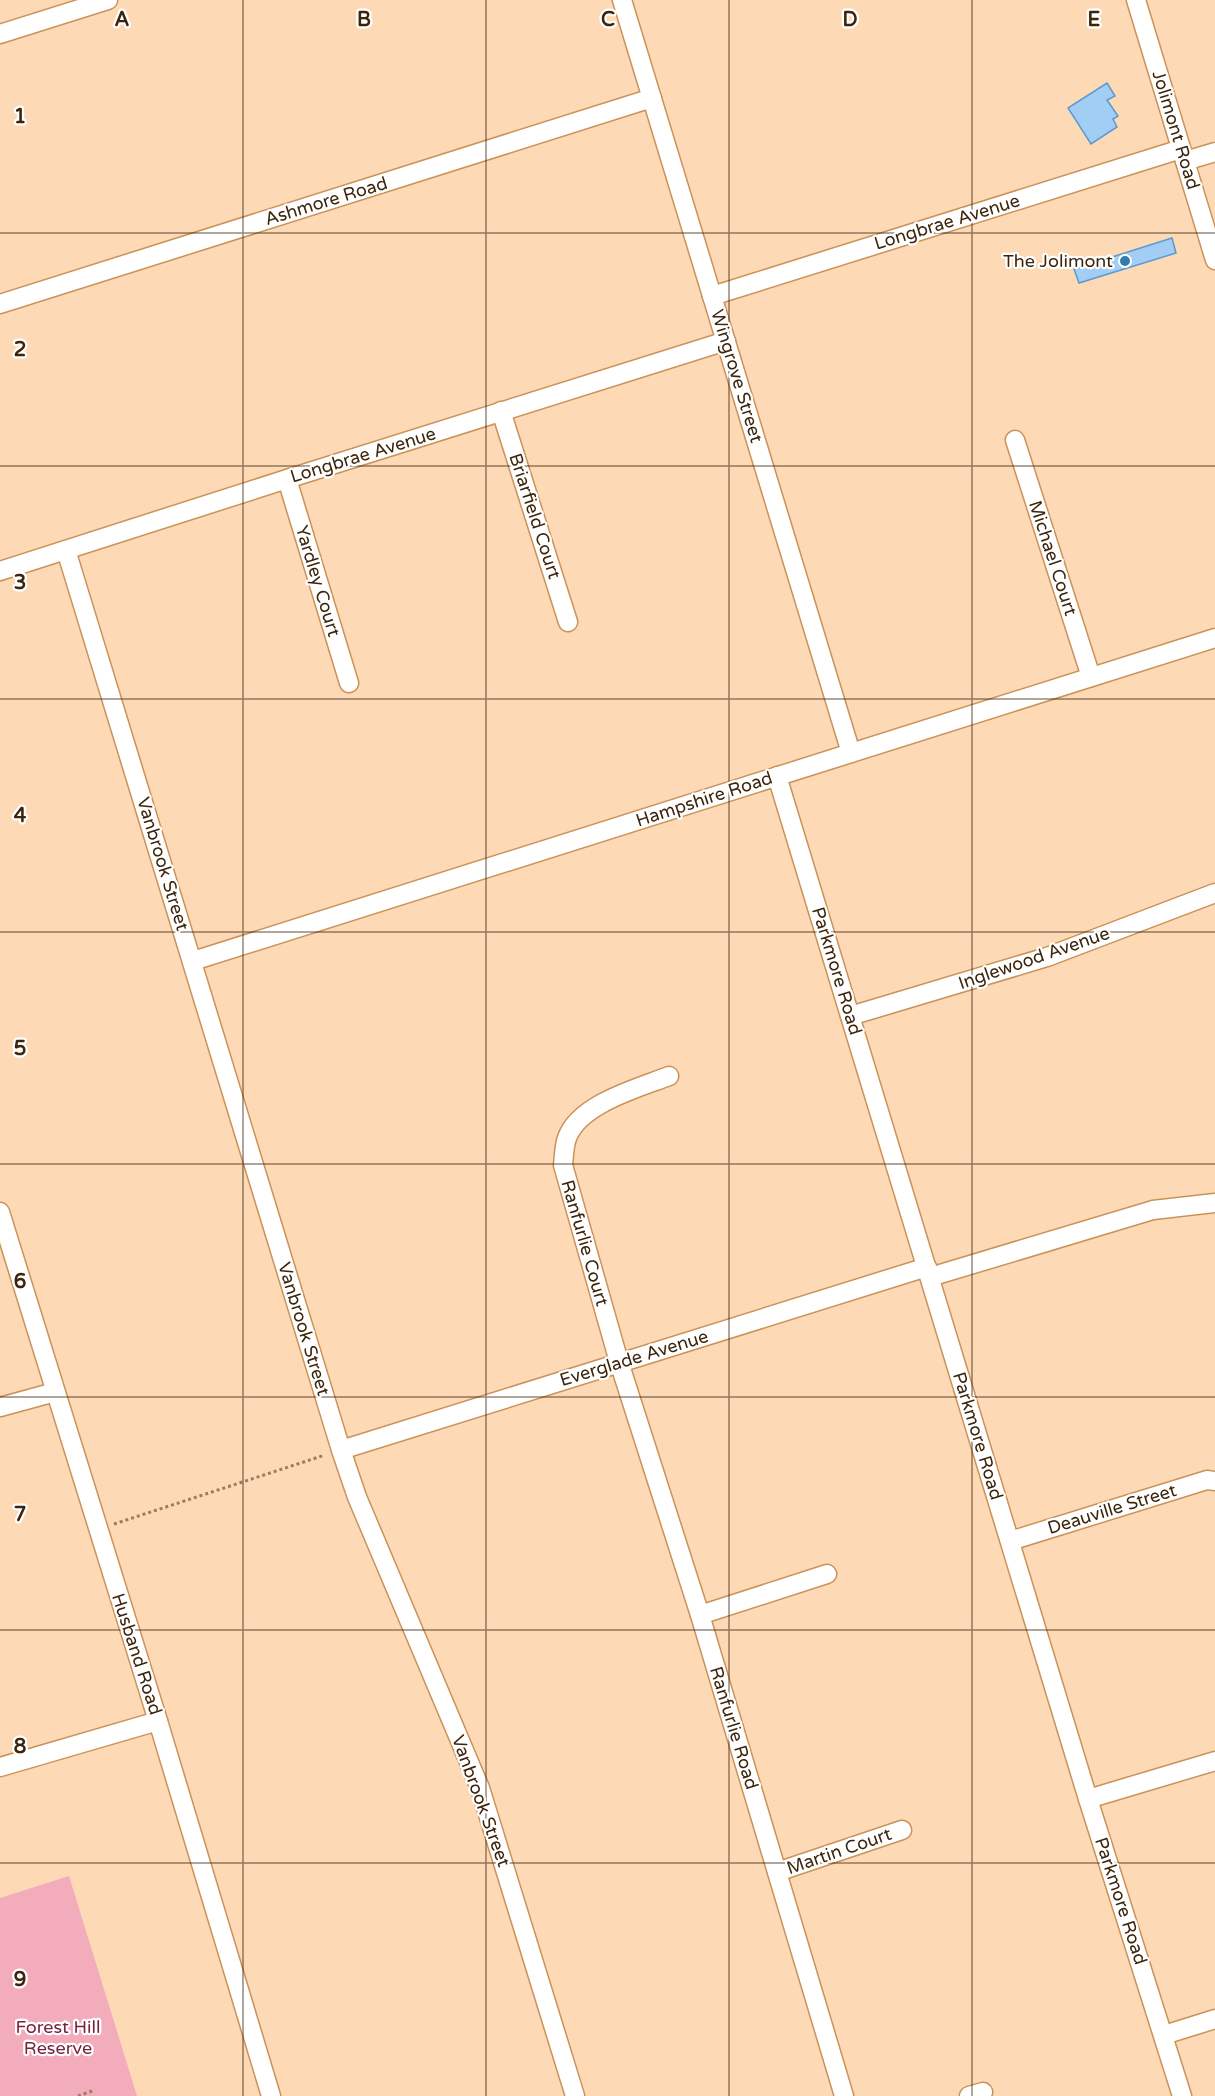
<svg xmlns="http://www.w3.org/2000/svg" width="1215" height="2096" font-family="'Varela Round',sans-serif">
  <rect width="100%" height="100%" fill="#fdd9b6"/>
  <path fill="#f3acbb" d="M69,1876l68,220h-137v-198z"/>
  <g fill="#a2cef5" stroke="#5b9ace" stroke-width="1.5">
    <path d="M1107,83l8,13 -8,4 11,16 -5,3 4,8 -26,17 -23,-36z"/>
    <path d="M1172,238l4,15 -97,30 -5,-14z"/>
  </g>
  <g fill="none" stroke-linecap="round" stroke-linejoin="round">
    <defs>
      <g id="street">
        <path d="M622,0l229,753"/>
        <path d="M1136,0l79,260"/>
        <path d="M0,34l108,-34"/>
        <path d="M1185,161l30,-9"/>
        <path d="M712,296l469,-147"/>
        <path d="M0,304l652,-206"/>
        <path d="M501,411l67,211"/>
        <path d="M1015,440l76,237"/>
        <path d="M287,479l62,204"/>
        <path d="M66,550l275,900 16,47 123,291 95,308"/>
        <path d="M0,571l287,-92 439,-138"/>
        <path d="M777,776l311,1023 94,297"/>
        <path d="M193,961l1022,-323"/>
        <path d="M850,1016l197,-59 168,-64"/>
        <path d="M669,1076c-31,12 -90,28 -102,62 -3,8 -3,19 -4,27l56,197 81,253 144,481"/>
        <path d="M0,1212l158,509 113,375"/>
        <path d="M930,1277l223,-67 62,-7"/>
        <path d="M0,1407l55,-15"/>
        <path d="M341,1450l586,-183"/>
        <path d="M1010,1541l197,-61 8,1"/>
        <path d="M700,1615l127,-41"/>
        <path d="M0,1767l158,-46"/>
        <path d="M1088,1799l127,-38"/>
        <path d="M777,1872l125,-42"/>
        <path d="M1164,2035l51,-16"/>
        <path d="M969,2096l14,-4"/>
      </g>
    </defs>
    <use href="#street" stroke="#cb9258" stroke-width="21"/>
    <g stroke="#9b7e60" stroke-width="3" stroke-dasharray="3 3" stroke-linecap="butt">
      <path d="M114,1524l211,-69"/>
      <path d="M78,2096l17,-6"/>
    </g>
    <use href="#street" stroke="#fff" stroke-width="18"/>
  </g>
  <path fill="none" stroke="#3c250c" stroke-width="1.5" stroke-opacity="0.55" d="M243,0v2096M486,0v2096M729,0v2096M972,0v2096M0,233h1215M0,466h1215M0,699h1215M0,932h1215M0,1164h1215M0,1397h1215M0,1630h1215M0,1863h1215"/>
  <circle fill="#357aaf" stroke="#fff" stroke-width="2" cx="1125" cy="261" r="6"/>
  <g text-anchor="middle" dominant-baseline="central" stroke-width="4.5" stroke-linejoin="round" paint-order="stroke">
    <g font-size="18" fill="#3c250c" stroke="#fff">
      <text transform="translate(1176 130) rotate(73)">Jolimont Road</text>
      <text transform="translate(326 201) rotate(-17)">Ashmore Road</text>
      <text transform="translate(947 222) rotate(-17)">Longbrae Avenue</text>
      <text transform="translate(737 376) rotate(73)">Wingrove Street</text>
      <text transform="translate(363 455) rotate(-17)">Longbrae Avenue</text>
      <text transform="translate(535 516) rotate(72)">Briarfield Court</text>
      <text transform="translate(1053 558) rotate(72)">Michael Court</text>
      <text transform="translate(318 581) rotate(73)">Yardley Court</text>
      <text transform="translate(704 799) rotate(-18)">Hampshire Road</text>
      <text transform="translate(163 864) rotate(73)">Vanbrook Street</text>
      <text transform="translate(1034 958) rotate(-19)">Inglewood Avenue</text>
      <text transform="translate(837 971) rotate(73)">Parkmore Road</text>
      <text transform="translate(585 1243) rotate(74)">Ranfurlie Court</text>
      <text transform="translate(304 1329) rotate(73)">Vanbrook Street</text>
      <text transform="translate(634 1358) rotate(-17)">Everglade Avenue</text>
      <text transform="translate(978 1436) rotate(73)">Parkmore Road</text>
      <text transform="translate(1112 1509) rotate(-17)">Deauville Street</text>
      <text transform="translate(137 1654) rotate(72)">Husband Road</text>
      <text transform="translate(734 1728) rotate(73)">Ranfurlie Road</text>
      <text transform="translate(481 1801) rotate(70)">Vanbrook Street</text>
      <text transform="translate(839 1851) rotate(-19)">Martin Court</text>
      <text transform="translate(1121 1901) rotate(72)">Parkmore Road</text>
    </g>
    <g font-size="18" fill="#3c250c" stroke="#fff" text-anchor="end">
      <text x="1113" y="261">The Jolimont</text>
    </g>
    <g font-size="18" fill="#77223d" stroke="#fff">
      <text x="58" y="2027">Forest Hill<tspan x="58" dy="21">Reserve</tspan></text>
    </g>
  </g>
  <g font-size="20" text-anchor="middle" font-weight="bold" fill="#3c250c" stroke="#fff" stroke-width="4.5" stroke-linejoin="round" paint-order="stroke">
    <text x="122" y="26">A</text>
    <text x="364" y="26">B</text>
    <text x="608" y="26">C</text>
    <text x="850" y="26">D</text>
    <text x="1094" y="26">E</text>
    <text x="20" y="123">1</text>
    <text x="20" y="356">2</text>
    <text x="20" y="589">3</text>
    <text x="20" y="822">4</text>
    <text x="20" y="1055">5</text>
    <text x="20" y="1288">6</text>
    <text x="20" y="1521">7</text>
    <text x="20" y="1753">8</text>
    <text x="20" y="1986">9</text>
  </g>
</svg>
